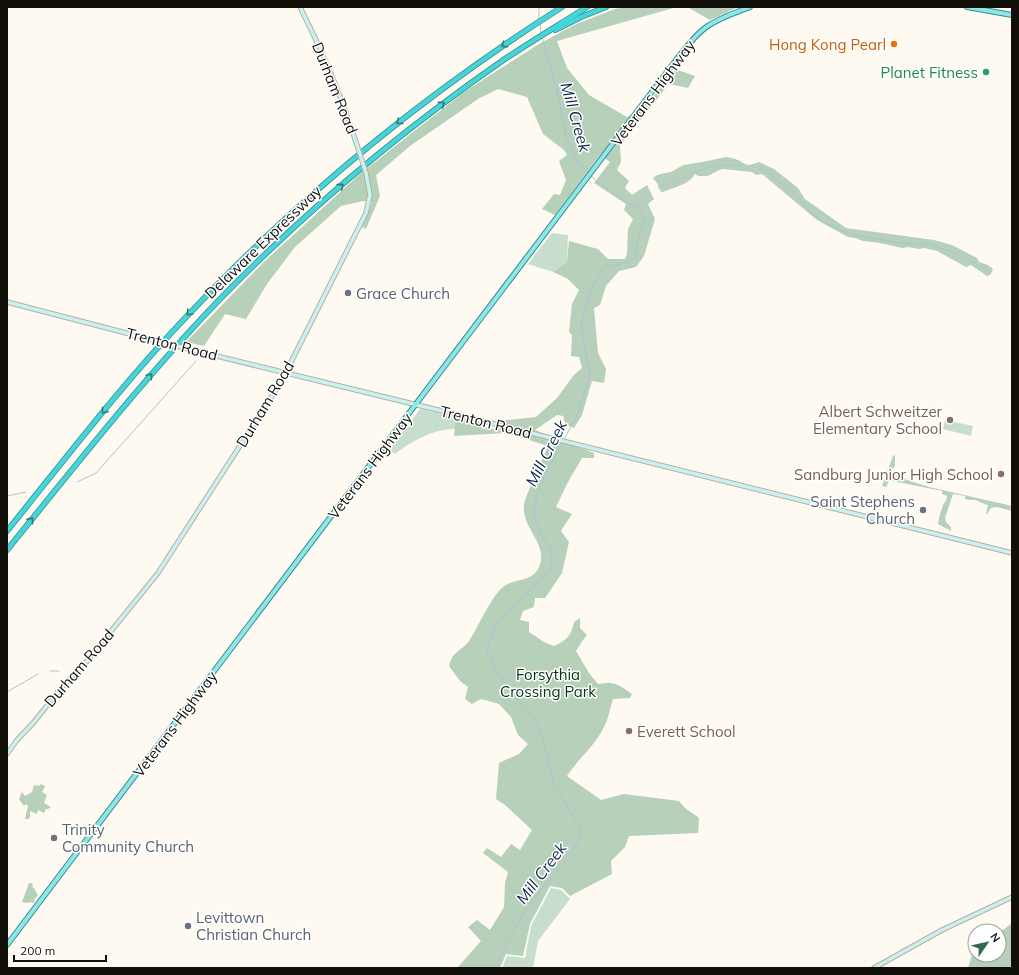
<svg xmlns="http://www.w3.org/2000/svg" width="1019" height="975" font-family="Mulish,sans-serif">
  <rect width="100%" height="100%" fill="#fefaf2"/>
  <g fill="#c8decc">
    <path d="M552,233l16,2 -1,27 -14,10 -25,-8z"/>
    <path d="M420,409l36,8 -1,12c-22,0 -43,12 -60,25l-5,-4z"/>
    <path d="M945,420l28,6 -2,10 -28,-7z"/>
    <path d="M551,888l10,2 9,9 -32,42 -5,27h-31l5,-12 18,2 6,-32z"/>
  </g>
  <g fill="#b6d0ba">
    <path d="M627,7h50l-120,34 10,27 22,27 38,22 15,-6 33,-42 20,7 -7,12 -19,-4 -49,61 1,17 -4,8 12,11 -4,7 7,7 15,-10 7,14 -6,5 7,15 -11,37 -8,11 -17,4 -13,15 -6,19 -6,3 4,45 8,16 -2,14 -12,-2 -10,34 -8,13 -8,-3 -3,-9 -6,-1 -22,15 59,23v5h-12l-14,24 -12,25 16,7 -11,17 8,11 -7,31 -17,25h-10l-1,9 -11,4 -3,9 9,2v10l15,10 10,4c13,-6 17,-10 20,-24l6,-4v10l7,7 -4,5 -7,11 13,22 9,11c17,-3 20,0 34,10l-2,4 -17,1c-3,10 -5,21 -10,30 -9,18 -26,31 -36,47l34,24 23,-6 55,7 6,7 14,10 -1,15 -69,3 -4,11 -14,14 1,13 -42,22 -8,-8 -12,-2 -20,38 -7,32 -17,-2 -6,14h-43l24,-27 -13,-14 9,-7 13,10 14,-23 1,-24 3,-11 -25,-19 4,-5 14,9 10,-13 9,6 12,-20 -27,-25 -9,-6 3,-36 20,-9 9,-10 -10,-9 -7,-18 -12,-13 -18,-5 -9,5 -7,-5 3,-12 -8,-6 -11,-15c1,-3 2,-8 5,-11 4,-5 11,-8 15,-14 10,-15 21,-43 34,-54 10,-9 29,-4 36,-20 10,-23 -18,-39 -15,-62 1,-7 5,-14 7,-20 6,-13 11,-26 17,-39l-42,-13 -52,3 2,-19 22,6 -1,3 17,3 5,-8 37,-4 21,-19 16,-22 9,-8 -3,-11 -8,-1 1,-21 -3,-3 3,-28 7,-14 -11,-11 -15,-7 14,-10 2,-21 29,8 10,10h17l2,-5 1,-25 5,-10 -9,-9 2,-6 -32,-21 16,-21 -10,-7 -45,60 -13,-6 12,-15 6,1 6,-15 -7,-19 8,-6 -3,-5 -21,-16 -16,-37 -29,-8 -20,10 -68,47 -34,29 4,21 -14,33 -4,-2 10,-25 -9,-1 -22,5 -46,41 -28,37 -21,35 -21,-5 -21,32 -18,-4 79,-81 96,-88 103,-81 75,-48 35,-19 41,-16z"/>
    <path d="M687,7h51l-28,13z"/>
    <path d="M726,157c9,1 14,3 21,9l12,-4 15,7 24,19 7,11 41,29 88,12 18,5 25,13 2,4 9,3 5,4 -3,6 -3,1 -16,-11 -5,2 -29,-16 -13,-3 -5,1 -10,-2 -7,1 -22,-5 -17,-2 -8,-3 -7,-1 -31,-17 -55,-46 -6,1 -4,-3 -29,-3 -4,1 -11,6h-10l-3,-2c-6,11 -21,13 -32,18h-2l-4,-9 -4,-5c6,-5 10,-4 17,-6 5,-1 9,-6 14,-7 14,-2 28,-5 42,-8z"/>
    <path d="M895,455v11l-3,4v5l37,12 79,18 4,1v5l-15,-4 -6,1 -4,6h-1l2,-9c-5,-1 -9,-4 -13,-5 -3,0 -7,0 -10,-1v-3l-12,-2 -8,24 1,4 5,5v4l-13,-7c1,-6 3,-13 5,-19 2,-3 4,-5 4,-9l-5,-2v-3l-49,-10h-4l-3,6 -4,-1 11,-30z"/>
    <path d="M41,784l4,2 -3,6 5,3 -3,8 7,4 -3,2h-2l-2,4 -6,-3 -1,4 -7,-3v7l-2,1h-3l3,-13 -2,-2 -2,2 -5,-7 3,-7 3,4 7,-4 2,-7 5,1z"/>
    <path d="M29,883h3l1,5h1l4,7 -4,5 1,2 -3,1 -1,-1 -4,1 -5,-1z"/>
    <path d="M1012,923v45h-44l7,-23v10h24v-24h-19v-1h23z"/>
  </g>
  <g fill="none" stroke-linecap="round" stroke-linejoin="round">
    <g stroke="#aec1d9" stroke-width="1">
      <path d="M539,7v13"/>
      <path d="M540,23l1,11"/>
      <path d="M542,37l15,53 9,46 10,24 13,13"/>
      <path d="M658,187l8,-2 13,-7h8l4,-4 17,-7 17,-2h23l17,5 36,30 6,9 16,13 24,11 18,4 37,6 28,2 20,6 42,21"/>
      <path d="M636,207l15,-14"/>
      <path d="M564,439l14,-25 12,-39 -9,-50 9,-33 13,-24 22,-5 9,-4 3,-5v-11l7,-24 -3,-8 -43,-29 -7,-6"/>
      <path d="M77,482l19,-9 100,-112"/>
      <path d="M7,496l19,-4"/>
      <path d="M50,671h9"/>
      <path d="M7,692l31,-18"/>
      <path d="M495,968l26,-51 23,-31 27,-31 11,-23 -29,-51 -12,-49 -9,-16 -36,-44 -9,-22 7,-24 56,-56c9,-21 -11,-32 -15,-51 -5,-21 17,-58 28,-77"/>
    </g>
    <defs>
      <g id="secondary">
        <path d="M300,7c23,45 42,90 57,138"/>
        <path d="M7,302l150,39"/>
        <path d="M184,348l291,71 537,134"/>
        <path d="M7,754l10,-14 17,-18 27,-34 26,-27 71,-88 123,-191 85,-169 4,-18 -4,-22"/>
        <path d="M874,968l68,-38 70,-33"/>
      </g>
      <g id="primary">
        <path d="M967,7l45,8"/>
        <path d="M7,945l669,-885c9,-11 18,-24 29,-32 13,-10 30,-15 45,-21"/>
      </g>
      <g id="motorway">
        <path d="M555,30l26,-13 25,-10"/>
        <path d="M7,531c59,-73 116,-148 181,-216 111,-118 237,-221 374,-308"/>
        <path d="M7,550c69,-85 137,-172 213,-251 86,-88 181,-168 282,-238 28,-19 57,-36 85,-54"/>
      </g>
    </defs>
    <use href="#secondary" stroke="#b9af9d" stroke-width="5.5"/>
    <use href="#primary" stroke="#338f8f" stroke-width="6"/>
    <use href="#motorway" stroke="#338f8f" stroke-width="6"/>
    <use href="#secondary" stroke="#c7f2f3" stroke-width="3.5"/>
    <use href="#primary" stroke="#8fe5e8" stroke-width="4"/>
    <use href="#motorway" stroke="#45d4d8" stroke-width="4.5"/>
    <defs>
      <g id="secondary-bridge">
        <path d="M357,145l9,28"/>
        <path d="M157,341l27,7"/>
      </g>
    </defs>
    <use href="#secondary-bridge" stroke="#b9af9d" stroke-width="5.5" stroke-linecap="butt"/>
    <use href="#secondary-bridge" stroke="#c7f2f3" stroke-width="3.5"/>
  </g>
  <defs><path id="oneway-chevron" d="M-2-3.5L2.5 0L-2 3.5" fill="none" stroke-width="1.6" stroke-linecap="round" stroke-linejoin="round"/></defs>
  <g stroke="#2e7b7a">
    <use href="#oneway-chevron" transform="translate(504 45) rotate(146)"/>
    <use href="#oneway-chevron" transform="translate(442 104) rotate(-37)"/>
    <use href="#oneway-chevron" transform="translate(399 122) rotate(142)"/>
    <use href="#oneway-chevron" transform="translate(341 186) rotate(-41)"/>
    <use href="#oneway-chevron" transform="translate(189 313) rotate(133)"/>
    <use href="#oneway-chevron" transform="translate(150 376) rotate(-49)"/>
    <use href="#oneway-chevron" transform="translate(104 411) rotate(129)"/>
    <use href="#oneway-chevron" transform="translate(31 520) rotate(-51)"/>
  </g>
  <circle fill="#e8710a" stroke="#fff" stroke-width="1.5" cx="894" cy="44" r="4"/>
  <circle fill="#2e9e5b" stroke="#fff" stroke-width="1.5" cx="986" cy="72" r="4"/>
  <g fill="#6b7280" stroke="#fff" stroke-width="1.5">
    <circle cx="348" cy="293" r="4"/>
    <circle cx="923" cy="510" r="4"/>
    <circle cx="54" cy="838" r="4"/>
    <circle cx="188" cy="926" r="4"/>
  </g>
  <g fill="#8d6e63" stroke="#fff" stroke-width="1.5">
    <circle cx="950" cy="420" r="4"/>
    <circle cx="1001" cy="474" r="4"/>
    <circle cx="629" cy="731" r="4"/>
  </g>
  <g text-anchor="middle" dominant-baseline="central" stroke-width="3" stroke-linejoin="round" paint-order="stroke">
    <g font-size="15" fill="#c56008" stroke="#fff" text-anchor="end">
      <text x="886" y="44">Hong Kong Pearl</text>
    </g>
    <g font-size="15" fill="#27864d" stroke="#fff" text-anchor="end">
      <text x="978" y="72">Planet Fitness</text>
    </g>
    <g font-size="15" fill="#120f08" stroke="#fff">
      <text transform="translate(335 88) rotate(68)">Durham Road</text>
      <text transform="translate(653 93) rotate(-53)">Veterans Highway</text>
      <text transform="translate(263 242) rotate(-44)">Delaware Expressway</text>
      <text transform="translate(172 344) rotate(14)">Trenton Road</text>
      <text transform="translate(265 404) rotate(-59)">Durham Road</text>
      <text transform="translate(486 422) rotate(14)">Trenton Road</text>
      <text transform="translate(370 466) rotate(-53)">Veterans Highway</text>
      <text transform="translate(79 668) rotate(-49)">Durham Road</text>
      <text transform="translate(175 724) rotate(-53)">Veterans Highway</text>
    </g>
    <g font-size="15" fill="#5b616d" stroke="#fff" text-anchor="start">
      <text x="356" y="293">Grace Church</text>
      <text x="915" y="501" text-anchor="end">Saint Stephens<tspan x="915" dy="17">Church</tspan></text>
      <text x="62" y="829">Trinity<tspan x="62" dy="17">Community Church</tspan></text>
      <text x="196" y="917">Levittown<tspan x="196" dy="17">Christian Church</tspan></text>
    </g>
    <g font-size="15" fill="#785e54" stroke="#fff" text-anchor="end">
      <text x="942" y="411">Albert Schweitzer<tspan x="942" dy="17">Elementary School</tspan></text>
      <text x="993" y="474">Sandburg Junior High School</text>
      <text x="637" y="731" text-anchor="start">Everett School</text>
    </g>
    <g font-size="15" fill="#063316" stroke="#fff">
      <text x="548" y="674">Forsythia<tspan x="548" dy="17">Crossing Park</tspan></text>
    </g>
    <g font-size="16" font-style="italic" fill="#0e294b" stroke="#fff">
      <text transform="translate(576 117) rotate(74)">Mill Creek</text>
      <text transform="translate(546 453) rotate(-63)">Mill Creek</text>
      <text transform="translate(541 873) rotate(-53)">Mill Creek</text>
    </g>
  </g>
  <rect width="1019" height="975" fill="none" stroke="#120f08" stroke-width="16"/>
  <g transform="translate(987 943) rotate(56)"><circle r="19" fill="#ffffff" stroke="#a09f9c"/>
  <path d="M0-3L7 15L0 10L-7 15Z" fill="#31684e"/>
  <text y="-6" font-size="11" font-weight="bold" text-anchor="middle" fill="#120f08">N</text>
  </g>
  <path d="M14 955v6h92v-6" fill="none" stroke="#120f08" stroke-width="2"/>
  <text x="20" y="955" font-size="12" fill="#120f08" stroke="#ffffff" stroke-width="3" paint-order="stroke">200 m</text>
</svg>
